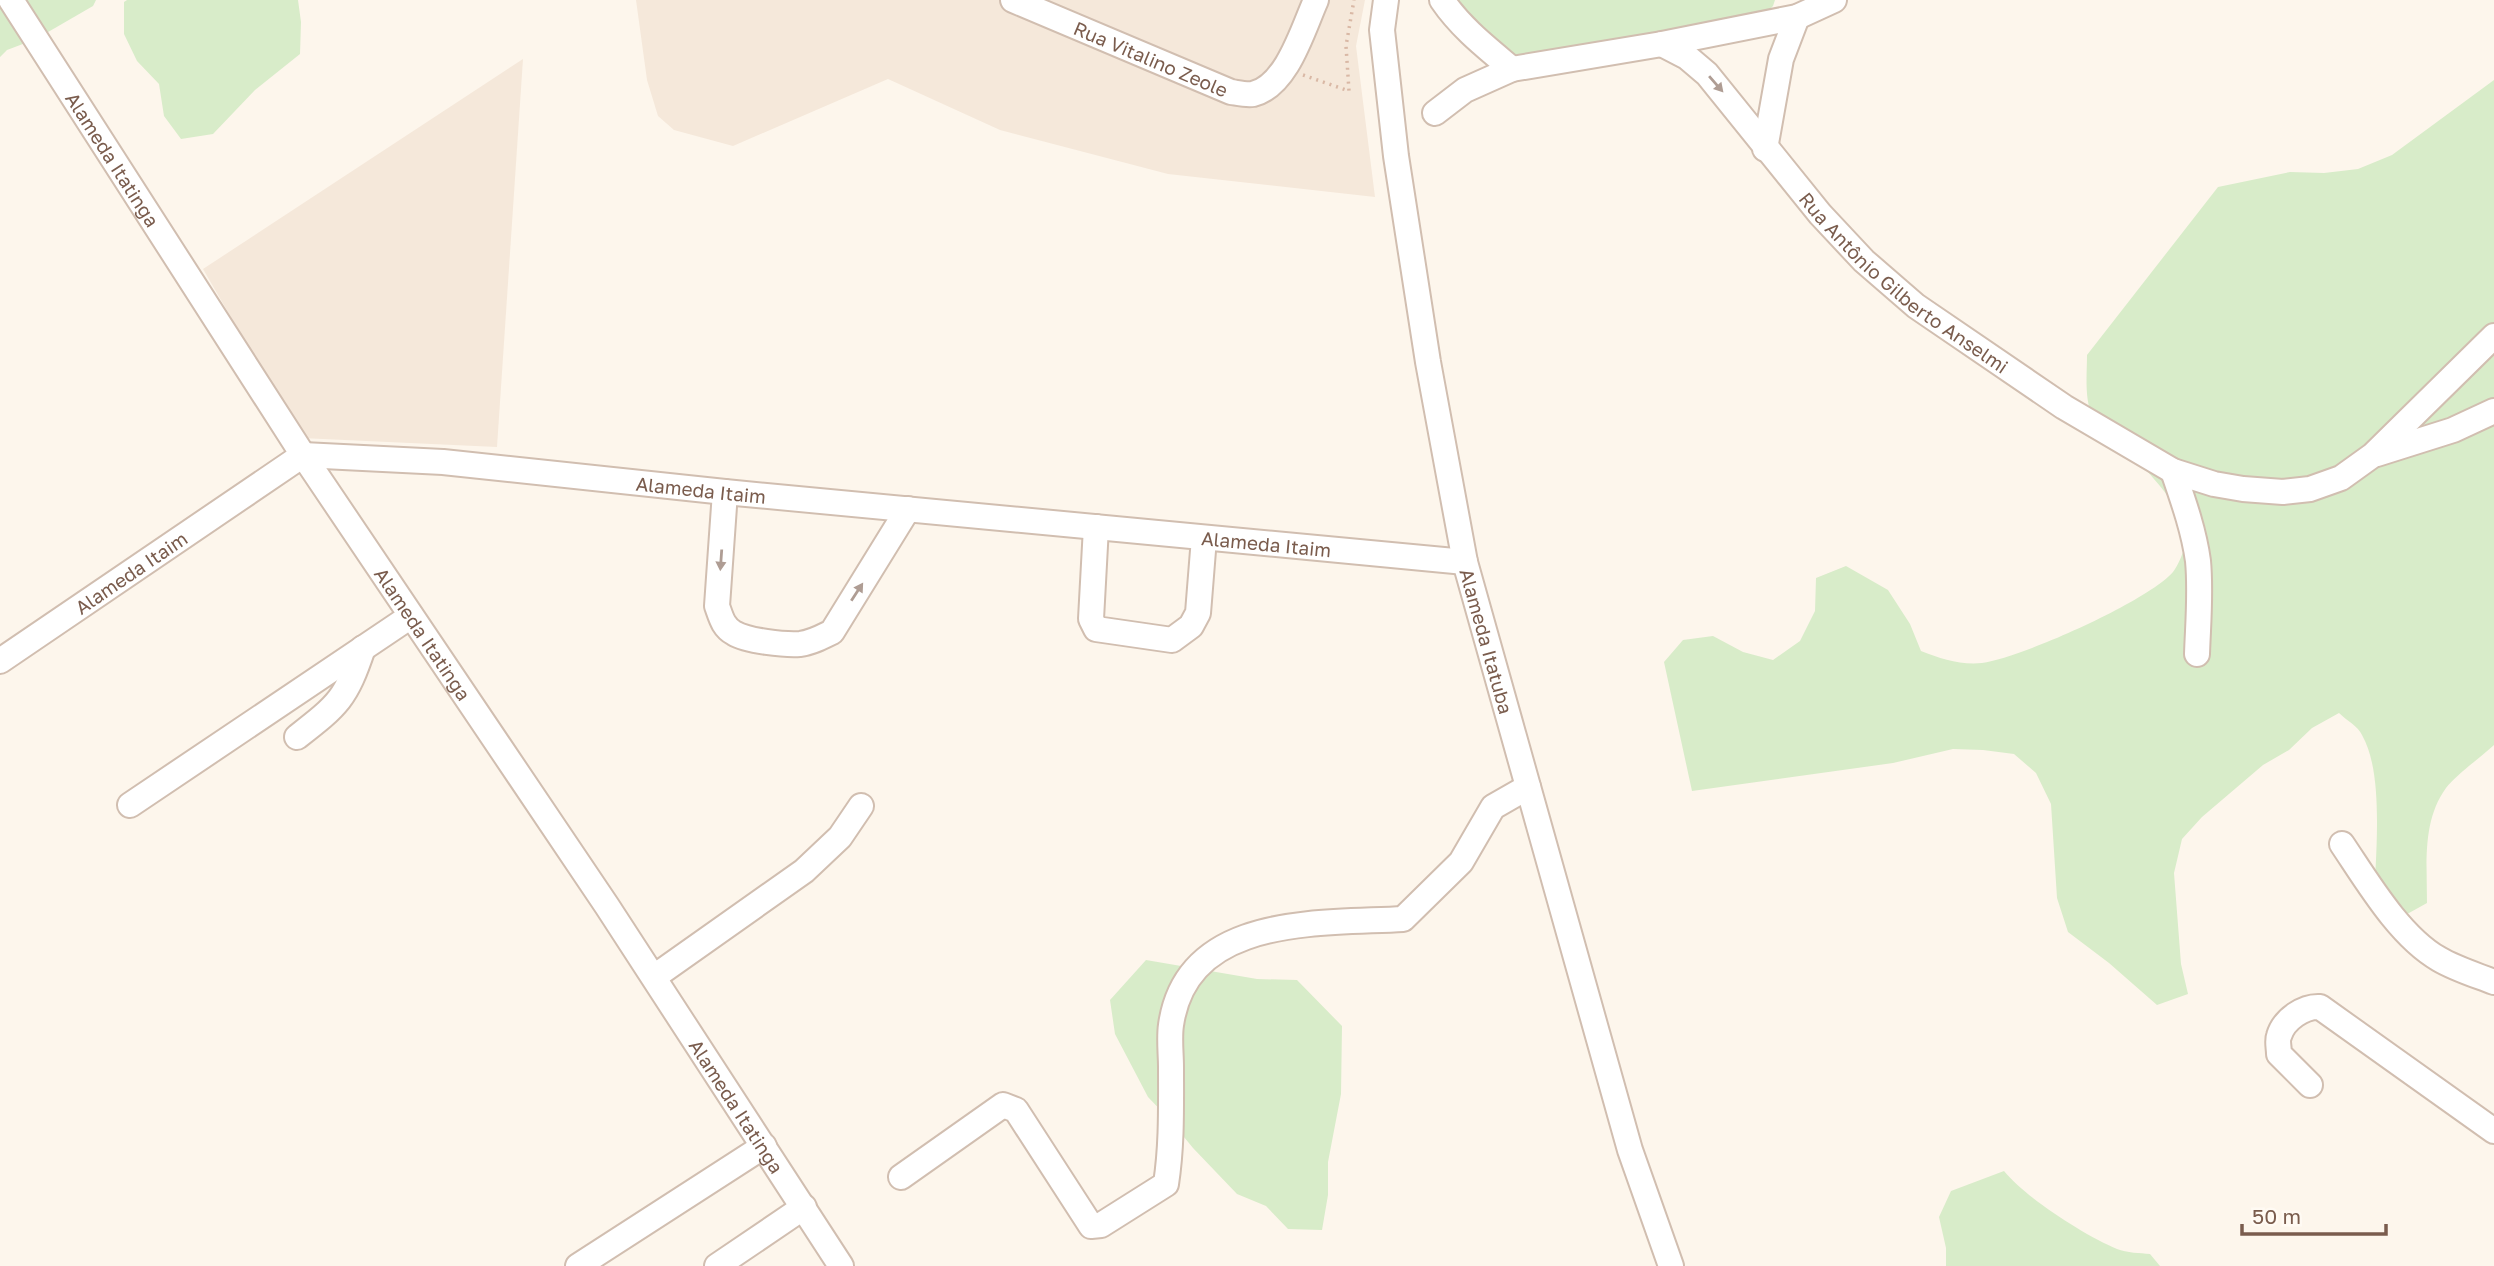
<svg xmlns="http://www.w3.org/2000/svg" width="2494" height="1266" font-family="'Golos Text',sans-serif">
  <rect width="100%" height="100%" fill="#fdf6ec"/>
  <g fill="#f5e8da">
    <path d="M636,0h729l-9,46 19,151 -207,-23 -168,-44 -112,-51 -155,67 -59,-16 -16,-14 -11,-36z"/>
    <path d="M523,59l-26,388 -196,-9 -98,-169z"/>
  </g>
  <g fill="#d8ecc9">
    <path d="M0,0h96l-3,6 -57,33 -29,11 -7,7z"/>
    <path d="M127,0h171l3,22 -1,32 -45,36 -42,44 -32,5 -17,-23 -5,-32 -22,-23 -13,-27v-32z"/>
    <path d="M1440,0h335l-2,6 -23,23 -245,28z"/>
    <path d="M2494,80v665c-13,12 -38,30 -48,43 -24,33 -19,76 -19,115l-27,15 -26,-12c1,-47 11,-131 -12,-171 -4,-9 -16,-15 -23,-22l-27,15 -23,22 -26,15 -61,52 -20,22 -8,34 7,91 7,30 -31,11 -48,-42 -41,-31 -11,-34 -6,-94 -15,-31 -22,-19 -31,-4 -30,-1 -60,14 -201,28 -28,-129 19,-22 30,-4 30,16 30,8 27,-19 15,-30 1,-33 30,-12 42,24 22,34 11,27c20,8 39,14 61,12 39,-5 166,-62 191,-91 5,-6 11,-21 13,-29 5,-32 -48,-82 -70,-103 -7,-6 -19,-14 -23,-22 -9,-19 -6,-43 -6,-63l131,-168 72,-15 34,1 34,-4 34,-14z"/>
    <path d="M1146,960l111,19 40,1 45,46 -1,68 -13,68v33l-6,35 -34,-1 -22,-23 -29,-12 -44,-46 -23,-28 -22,-23 -33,-63 -5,-34z"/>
    <path d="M2004,1171c22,27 80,64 113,78 10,4 23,4 33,5l10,12h-214v-18l-7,-31 12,-26z"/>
  </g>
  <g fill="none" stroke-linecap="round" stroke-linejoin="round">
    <defs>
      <g id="minor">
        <path id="s1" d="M11,0l292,455 304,451 234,360"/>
        <path id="s2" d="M1013,0l218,92c7,1 15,3 22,2 34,-8 50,-65 63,-94"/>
        <path id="s3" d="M1386,0l-4,30 14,126 32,206 37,200 165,588 41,116"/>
        <path d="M1442,0c19,28 45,48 70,69l150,-25 135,-27 37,-17"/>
        <path id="s4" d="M1662,44l25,13 20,17 113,140 44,47 52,45 148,101 109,64 41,13 29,5 40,3 27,-3 31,-11 32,-23 121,-119"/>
        <path d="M1435,113l30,-23 47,-21"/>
        <path d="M1765,149l16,-90 16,-42"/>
        <path d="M2377,454l76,-24 41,-19"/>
        <path d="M2173,471c10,29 21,60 25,90 3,31 0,63 -1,93"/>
        <path d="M725,492l-8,114c4,11 6,21 17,27 13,8 51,12 66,11 11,-1 22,-7 32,-12l76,-123"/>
        <path d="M1096,527l-5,92 5,10 76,11 19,-14 7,-13 6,-75"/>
        <path id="s5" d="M0,661l303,-206 140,7 282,30 740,70"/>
        <path d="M297,737c41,-32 49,-38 66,-89"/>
        <path d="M130,805l281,-189"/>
        <path d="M2342,844c25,37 57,92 97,115 17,10 37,16 55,23"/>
        <path d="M654,977l150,-106 36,-34 21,-31"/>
        <path d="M2310,1085l-31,-31c0,-6 -2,-13 0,-18 5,-17 25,-30 41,-29l174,124"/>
        <path d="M901,1177l102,-72 13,5 75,116 10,-1 65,-41c6,-39 5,-78 5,-117 0,-13 -2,-29 0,-42 16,-111 148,-101 232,-106l58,-57 32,-55 35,-20"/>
        <path d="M578,1266l186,-120"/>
        <path d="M717,1266l87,-59"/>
      </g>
    </defs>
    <use href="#minor" stroke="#d1beb0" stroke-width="28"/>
    <path stroke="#d9b8a5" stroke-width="3.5" stroke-dasharray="2 5" stroke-linecap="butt" d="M1303,75l46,16 -3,-45 8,-46"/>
    <use href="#minor" stroke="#fff" stroke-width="24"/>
  </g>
  <defs><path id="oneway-solid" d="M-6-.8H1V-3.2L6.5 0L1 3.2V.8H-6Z" transform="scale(1.75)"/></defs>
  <g fill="#af9d94">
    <use href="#oneway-solid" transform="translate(1716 84) rotate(49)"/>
    <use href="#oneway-solid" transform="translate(721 560) rotate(94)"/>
    <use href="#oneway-solid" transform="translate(857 592) rotate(-57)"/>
  </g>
  <g text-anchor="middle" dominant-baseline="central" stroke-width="6" stroke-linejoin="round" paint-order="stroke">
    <g font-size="19" fill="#7a5c4d" stroke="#fffaf3">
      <text stroke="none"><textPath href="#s2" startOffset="150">Rua Vitalino Zeole</textPath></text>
      <text stroke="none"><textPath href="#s1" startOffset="189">Alameda Itatinga</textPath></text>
      <text stroke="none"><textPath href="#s4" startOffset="343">Rua Antônio Gilberto Anselmi</textPath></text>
      <text stroke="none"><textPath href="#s5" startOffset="766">Alameda Itaim</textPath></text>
      <text stroke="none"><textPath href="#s5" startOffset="1334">Alameda Itaim</textPath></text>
      <text stroke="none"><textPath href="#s5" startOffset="158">Alameda Itaim</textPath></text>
      <text stroke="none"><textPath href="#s1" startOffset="756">Alameda Itatinga</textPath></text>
      <text stroke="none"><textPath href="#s3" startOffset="651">Alameda Itatuba</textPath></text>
      <text stroke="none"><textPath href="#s1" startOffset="1323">Alameda Itatinga</textPath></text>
    </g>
  </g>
  <path d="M2242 1224v10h144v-10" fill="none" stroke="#7a5c4d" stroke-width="3.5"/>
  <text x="2252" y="1224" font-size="21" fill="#7a5c4d" stroke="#fffaf3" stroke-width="5" paint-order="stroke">50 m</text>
</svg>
